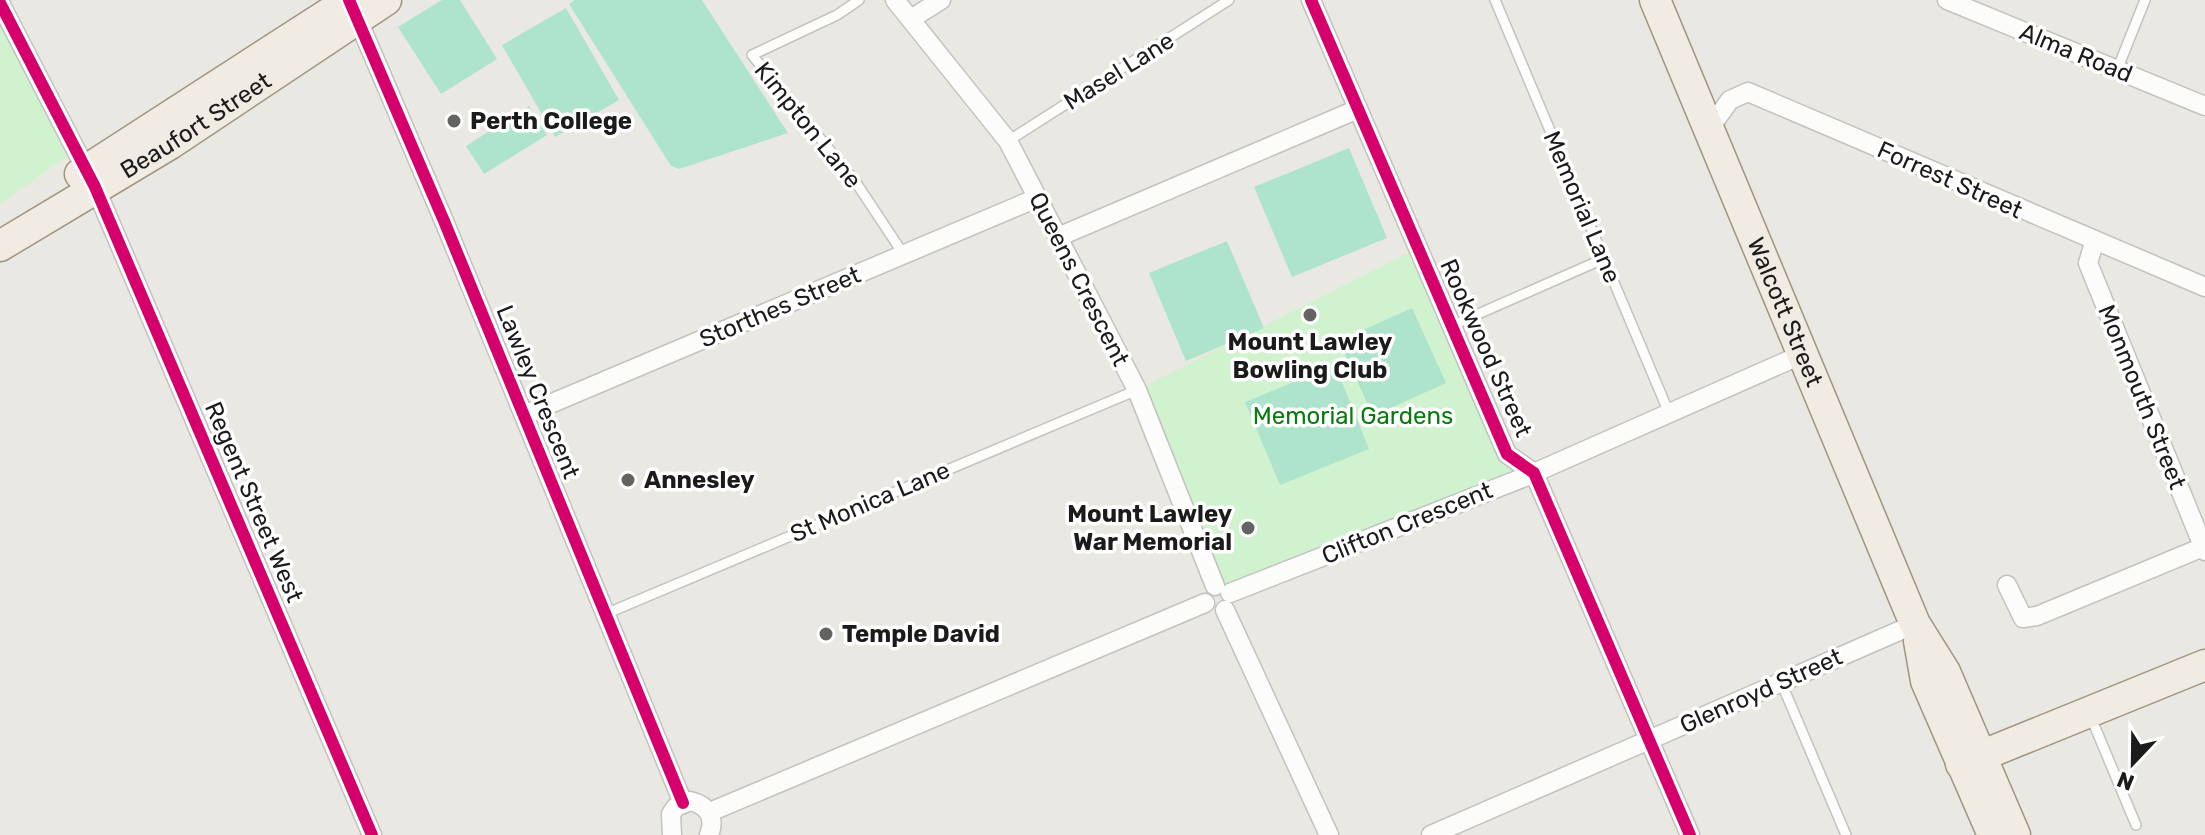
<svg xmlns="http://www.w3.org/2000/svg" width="2205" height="835" font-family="Rubik,sans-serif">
  <rect width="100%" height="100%" fill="#eae8e3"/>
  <g fill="#d0f2cf">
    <path d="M0,4l72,149 -72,51z"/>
    <path d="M1418,248l107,229 -304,121 -84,-208z"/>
  </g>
  <g fill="#ade4cb">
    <path d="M442,0h18l37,59 -56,35 -43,-67z"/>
    <path d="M575,0h127l86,133 -109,36 -8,-3 -102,-162z"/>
    <path d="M566,8l53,92 -64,37 -53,-92z"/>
    <path d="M529,106l18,29 -63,39 -18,-28z"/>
    <path d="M1349,148l38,90 -95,39 -38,-90z"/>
    <path d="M1227,241l37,87 -78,33 -37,-88z"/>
    <path d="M1412,308l34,75 -73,33 -34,-75z"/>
    <path d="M1335,365l34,84 -89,36 -35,-83z"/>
  </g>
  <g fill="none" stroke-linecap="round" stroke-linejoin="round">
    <defs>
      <g id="lane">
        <path d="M859,0l-22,15 -85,40 103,126 49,74"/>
        <path d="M1495,0l174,413"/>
        <path d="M2117,70l28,-70"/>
        <path d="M1008,141l221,-141"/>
        <path d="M1451,326l152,-67"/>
        <path d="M603,615l534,-225"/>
        <path d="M1781,682l65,153"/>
        <path d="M2095,727l41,98"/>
      </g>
      <g id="street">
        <path d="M895,0l113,141 129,249 78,196"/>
        <path d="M1311,0l196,454 27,19 156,362"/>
        <path d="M1947,0l258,106"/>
        <path d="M0,3l95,184 277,648"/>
        <path d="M355,13l89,208 239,582"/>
        <path d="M911,19l30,-19"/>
        <path d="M1709,129l21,-29 18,-8 457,195"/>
        <path d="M1058,237l300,-128"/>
        <path d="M2094,243l-6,20 117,288"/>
        <path d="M524,415l513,-217"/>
        <path d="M2007,585l16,33 14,-2 166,-69"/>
        <path d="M1230,593l295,-116 278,-123"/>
        <path d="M1225,610l104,225"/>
        <path d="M710,812l495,-209"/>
        <path d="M672,835l-1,-21 5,-7 14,-6c18,4 26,17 19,34"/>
        <path d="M1431,835l484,-211"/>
      </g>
      <g id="primary">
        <path id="s1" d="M1655,0l260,624 30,48 70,163"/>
        <path d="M80,174l265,-171"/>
        <path id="s2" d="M0,246l170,-102 216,-144"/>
        <path d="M1919,641l7,40 67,154"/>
        <path d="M1961,764l244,-99"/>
      </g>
    </defs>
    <use href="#lane" stroke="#c2c2bf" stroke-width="12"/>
    <use href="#street" stroke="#c2c2bf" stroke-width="21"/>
    <use href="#primary" stroke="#a09581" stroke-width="33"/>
    <use href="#lane" stroke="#fcfcfb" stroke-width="9"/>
    <use href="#street" stroke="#fcfcfb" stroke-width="18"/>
    <use href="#primary" stroke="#f0ebe3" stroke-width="30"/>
    <defs>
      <g id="cycleway">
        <path d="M349,0l95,221 239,582"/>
        <path d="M1311,0l196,454 27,19 156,362"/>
        <path d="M0,3l95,184 277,648"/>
      </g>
    </defs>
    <use href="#cycleway" stroke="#fff" stroke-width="17"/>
    <use href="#cycleway" stroke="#d6006c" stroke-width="12"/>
  </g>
  <g fill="#636361" stroke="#fff" stroke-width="3">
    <circle cx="454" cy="121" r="8"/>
    <circle cx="1310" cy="315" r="8"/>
    <circle cx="628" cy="480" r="8"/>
    <circle cx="1248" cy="528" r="8"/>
    <circle cx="826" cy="634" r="8"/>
  </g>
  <g text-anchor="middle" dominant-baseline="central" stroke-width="7" stroke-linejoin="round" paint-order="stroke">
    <g font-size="24" fill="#1b1b1b" stroke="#fff">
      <text transform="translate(2076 53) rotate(22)">Alma Road</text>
      <text transform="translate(1119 71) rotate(-32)">Masel Lane</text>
      <text stroke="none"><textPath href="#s2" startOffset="230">Beaufort Street</textPath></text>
      <text transform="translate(808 125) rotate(51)">Kimpton Lane</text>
      <text transform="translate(1950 180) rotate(24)">Forrest Street</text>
      <text transform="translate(1582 207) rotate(67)">Memorial Lane</text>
      <text transform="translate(1079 279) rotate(63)">Queens Crescent</text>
      <text transform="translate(780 307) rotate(-23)">Storthes Street</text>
      <text stroke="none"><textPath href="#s1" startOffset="338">Walcott Street</textPath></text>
      <text transform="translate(1486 348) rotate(66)">Rookwood Street</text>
      <text transform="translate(538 392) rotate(68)">Lawley Crescent</text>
      <text transform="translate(2142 397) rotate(68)">Monmouth Street</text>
      <text transform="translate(254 502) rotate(67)">Regent Street West</text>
      <text transform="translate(870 502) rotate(-23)">St Monica Lane</text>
      <text transform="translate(1407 523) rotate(-22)">Clifton Crescent</text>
      <text transform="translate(1761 691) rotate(-24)">Glenroyd Street</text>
    </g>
    <g font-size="24" font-weight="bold" fill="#1b1b1b" stroke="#fff" text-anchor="start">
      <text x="470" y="121">Perth College</text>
      <text x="1310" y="342" text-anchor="middle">Mount Lawley<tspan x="1310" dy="28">Bowling Club</tspan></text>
      <text x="644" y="480">Annesley</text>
      <text x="1232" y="514" text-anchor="end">Mount Lawley<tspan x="1232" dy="28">War Memorial</tspan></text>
      <text x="842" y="634">Temple David</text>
    </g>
    <g font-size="24" fill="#087b10" stroke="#fff">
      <text x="1353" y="416">Memorial Gardens</text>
    </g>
  </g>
  <g transform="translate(2133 763) rotate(202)" stroke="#ffffff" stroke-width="6" paint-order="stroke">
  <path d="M0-6L14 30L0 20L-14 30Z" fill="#1b1b1b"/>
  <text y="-12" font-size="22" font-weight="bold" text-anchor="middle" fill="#1b1b1b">N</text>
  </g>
</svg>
